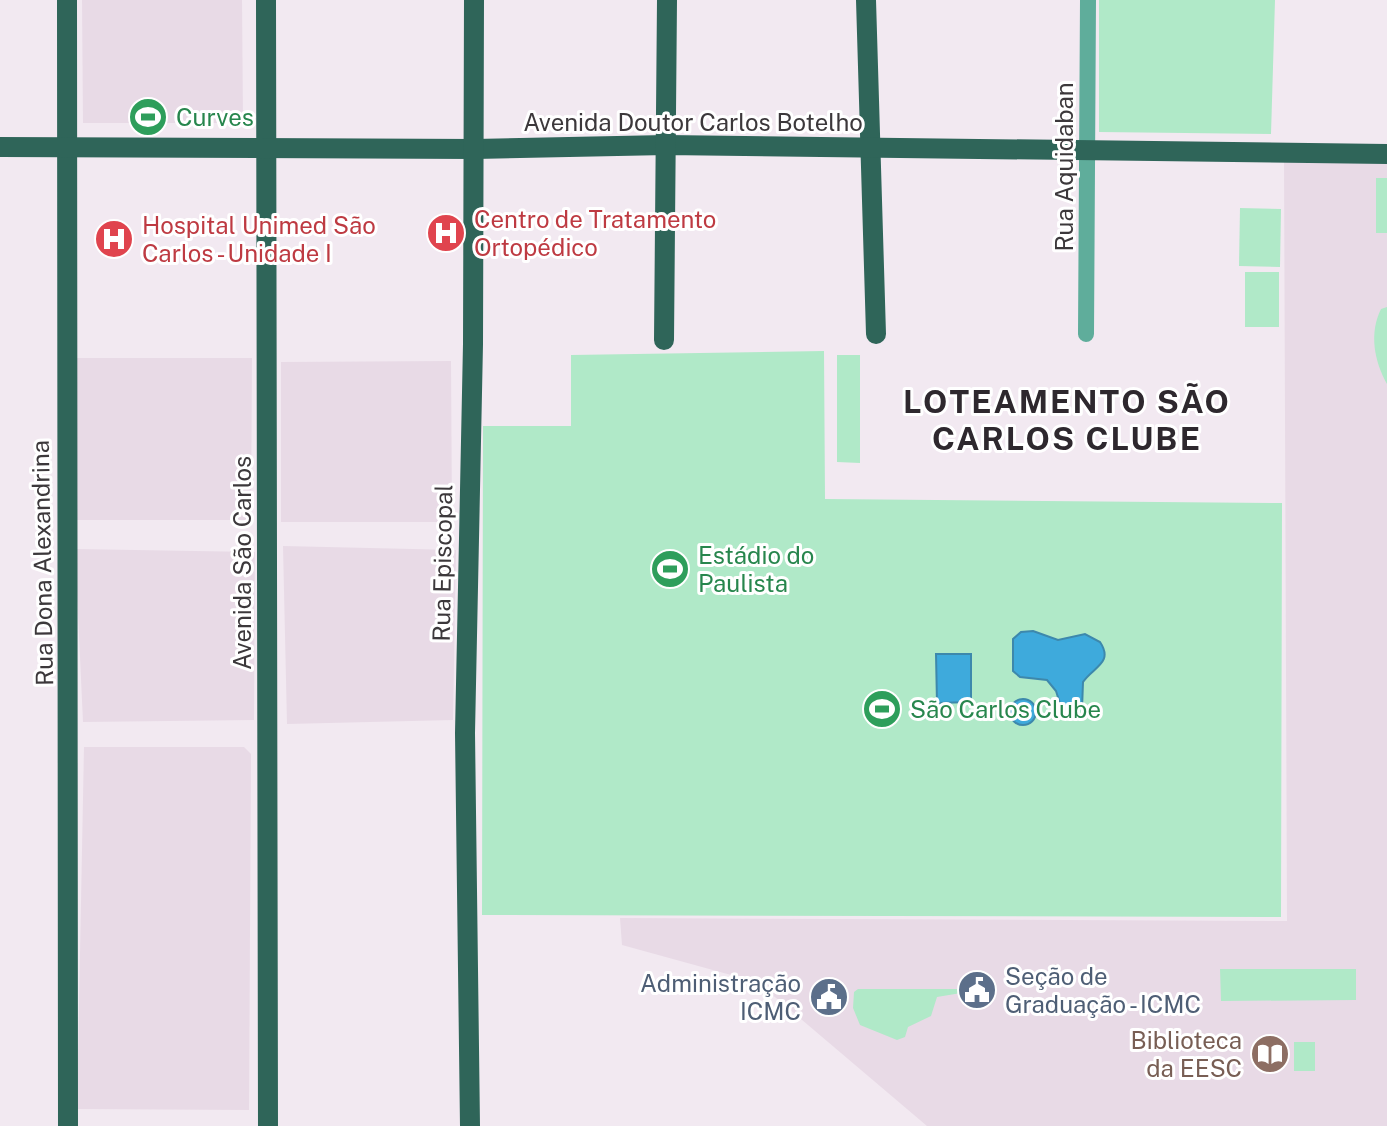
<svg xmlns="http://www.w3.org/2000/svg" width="1387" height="1126" font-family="'Public Sans',sans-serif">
  <rect width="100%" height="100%" fill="#f2e9f1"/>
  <g fill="#e8dae6">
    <path d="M82,0h160l1,123h-160z"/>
    <path d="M1284,161l103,1v964h-460l-152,-129 -44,-22 -109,-30 -2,-27 667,3z"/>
    <path d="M77,358h175l-1,162h-174z"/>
    <path d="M451,361l1,161h-171v-160z"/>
    <path d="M283,546l173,4 -3,170 -166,4z"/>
    <path d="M75,549l180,3 -1,168 -171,2z"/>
    <path d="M84,747h160l7,7 -2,356 -172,-1z"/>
  </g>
  <g fill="#b0e9c8">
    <path d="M1099,0h176l-4,134 -172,-2z"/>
    <rect x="1376" y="178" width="11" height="55"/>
    <path d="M1240,208l41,1 -1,58 -41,-1z"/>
    <rect x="1245" y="272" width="34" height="55"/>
    <path d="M1387,307v77c-13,-23 -18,-51 -6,-75z"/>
    <path d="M824,351l1,148 457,4 -1,414 -799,-2 1,-489h88v-71z"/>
    <path d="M837,355h23v108l-23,-1z"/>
    <path d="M1220,969h136v31l-135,1z"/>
    <path d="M858,989h107l2,3 -30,5 -6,19 -23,11 -3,10 -8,3 -37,-15 -7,-17 1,-16z"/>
    <rect x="1294" y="1042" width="21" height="29"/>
  </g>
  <g fill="#3eaadc" stroke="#3d88ac" stroke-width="2">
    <path d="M1033,631l25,9 27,-6 15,8c14,21 -7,25 -17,40l-1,27 -20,1 -6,-19 -9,-11 -27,-3 -7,-6v-32l8,-7z"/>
    <path d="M936,654h35v48l-34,1z"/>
    <circle cx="1023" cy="712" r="13"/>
  </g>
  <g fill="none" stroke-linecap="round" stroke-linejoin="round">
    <path stroke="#5fad9b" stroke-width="16" d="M1086,334l2,-334"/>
    <g stroke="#2f6559" stroke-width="20">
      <path d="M67,0l1,1126"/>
      <path d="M266,0l2,1126"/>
      <path d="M866,0l10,334"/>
      <path d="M0,147l475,2 191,-4 721,9"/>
      <path d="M664,340l3,-340"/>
      <path d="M470,1126l-5,-393 8,-389 1,-344"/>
    </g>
  </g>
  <defs>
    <symbol id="stadium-disc" viewBox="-11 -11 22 22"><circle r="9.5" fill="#2e9e5b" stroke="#fff"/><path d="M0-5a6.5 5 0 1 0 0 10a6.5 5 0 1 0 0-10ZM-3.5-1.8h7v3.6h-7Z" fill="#fff"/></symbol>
    <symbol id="hospital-disc" viewBox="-11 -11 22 22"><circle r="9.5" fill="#e0444e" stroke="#fff"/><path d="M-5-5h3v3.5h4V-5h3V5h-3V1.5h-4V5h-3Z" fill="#fff"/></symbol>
    <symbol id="civic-disc" viewBox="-11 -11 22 22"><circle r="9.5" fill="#5c6f8a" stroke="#fff"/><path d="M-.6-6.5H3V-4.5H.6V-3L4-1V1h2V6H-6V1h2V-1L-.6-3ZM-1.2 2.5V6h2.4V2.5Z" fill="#fff"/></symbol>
    <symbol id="library-disc" viewBox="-11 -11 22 22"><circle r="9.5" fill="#8d6e63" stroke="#fff"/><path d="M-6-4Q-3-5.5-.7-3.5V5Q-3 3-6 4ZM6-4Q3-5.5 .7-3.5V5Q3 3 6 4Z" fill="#fff"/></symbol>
  </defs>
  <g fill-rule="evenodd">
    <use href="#stadium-disc" x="126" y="95" width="44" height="44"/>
    <use href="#hospital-disc" x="424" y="211" width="44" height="44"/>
    <use href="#hospital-disc" x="92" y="217" width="44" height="44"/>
    <use href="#stadium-disc" x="648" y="547" width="44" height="44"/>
    <use href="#stadium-disc" x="860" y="687" width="44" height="44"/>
    <use href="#civic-disc" x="955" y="968" width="44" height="44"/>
    <use href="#civic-disc" x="807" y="975" width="44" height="44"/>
    <use href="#library-disc" x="1248" y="1032" width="44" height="44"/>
  </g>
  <g text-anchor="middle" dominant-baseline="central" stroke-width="6" stroke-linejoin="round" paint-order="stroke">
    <g font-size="24" fill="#27864d" stroke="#fff" text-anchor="start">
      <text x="176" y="117">Curves</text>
      <text x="698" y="555">Estádio do<tspan x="698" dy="28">Paulista</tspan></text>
      <text x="910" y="709">São Carlos Clube</text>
    </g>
    <g font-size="24" fill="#3c383b" stroke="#fff">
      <text x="693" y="122">Avenida Doutor Carlos Botelho</text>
      <text transform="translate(1064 167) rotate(-90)">Rua Aquidaban</text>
      <text transform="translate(42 563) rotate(-91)">Rua Dona Alexandrina</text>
      <text transform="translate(242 563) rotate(-90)">Avenida São Carlos</text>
      <text transform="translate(442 563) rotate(-89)">Rua Episcopal</text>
    </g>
    <g font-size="24" fill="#be3a42" stroke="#fff" text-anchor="start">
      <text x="474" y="219">Centro de Tratamento<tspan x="474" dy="28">Ortopédico</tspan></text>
      <text x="142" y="225">Hospital Unimed São<tspan x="142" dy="28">Carlos - Unidade I</tspan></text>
    </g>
    <g font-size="24" fill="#4e5e75" stroke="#fff" text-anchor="start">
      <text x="1005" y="976">Seção de<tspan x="1005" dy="28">Graduação - ICMC</tspan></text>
      <text x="801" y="983" text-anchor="end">Administração<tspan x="801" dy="28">ICMC</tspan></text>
    </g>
    <g font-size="24" fill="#785e54" stroke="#fff" text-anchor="end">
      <text x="1242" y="1040">Biblioteca<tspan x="1242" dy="28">da EESC</tspan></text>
    </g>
    <g font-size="32" font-weight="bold" letter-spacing="2" fill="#2e282e" stroke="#fff">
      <text x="1067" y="401">LOTEAMENTO SÃO<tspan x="1067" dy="37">CARLOS CLUBE</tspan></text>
    </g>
  </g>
</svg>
